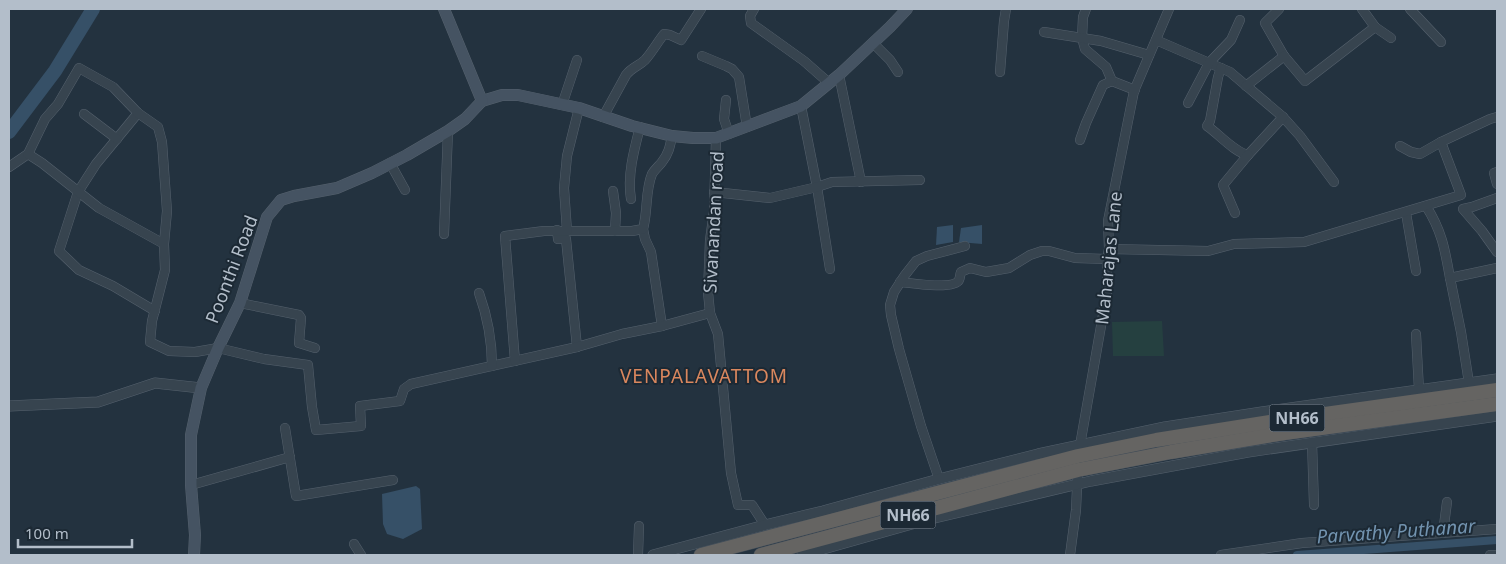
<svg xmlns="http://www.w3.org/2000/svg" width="1506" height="564" font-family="'Noto Sans',sans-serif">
  <rect width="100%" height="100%" fill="#23323f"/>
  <path fill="#254040" d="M1162,321l2,35h-51l-1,-34z"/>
  <g fill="#365067">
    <path d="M953,225v17l-17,3 1,-18z"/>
    <path d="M982,225v19l-23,-2 2,-14z"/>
    <path d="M416,486l4,3 2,40 -19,10 -16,-5 -4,-10 -1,-30z"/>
  </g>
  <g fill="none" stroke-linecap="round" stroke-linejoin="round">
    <path stroke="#365067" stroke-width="8" d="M1297,555l200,-15"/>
    <path stroke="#365067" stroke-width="14" d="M9,132l46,-61 38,-62"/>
    <defs>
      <g id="minor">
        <path d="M754,9l-4,7 1,7 53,38 25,22"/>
        <path d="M1086,9l-3,8 -1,21 3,11 21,18 6,14 23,9"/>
        <path d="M1279,9l-14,14 19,33"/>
        <path d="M1410,9l31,33"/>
        <path d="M1375,27l16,11"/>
        <path d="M1044,32l57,9 48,14"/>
        <path d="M1156,40l74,32 53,45 17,19 34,46"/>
        <path d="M873,43l17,17 8,12"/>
        <path d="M702,56l24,10 6,3 7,8 8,50"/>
        <path d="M1221,68l-3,9 -8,44 -3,5c12,8 27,26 41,29l35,-38"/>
        <path d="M1000,72l4,-51 2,-12"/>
        <path d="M839,75l22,107"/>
        <path d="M1246,86l38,-30 21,25 70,-54 -13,-18"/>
        <path d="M726,100l-2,19 5,15"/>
        <path d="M1188,103l21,-40 22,-23 9,-20"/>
        <path d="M562,105l15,-45"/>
        <path d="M801,106l16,81 13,82"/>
        <path d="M138,113l-42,51 -18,28 -19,59 20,19 34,16 42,25"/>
        <path d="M84,114l33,25"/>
        <path d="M603,117l23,-42c6,-8 13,-9 19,-15 7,-8 12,-17 19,-26l6,1 11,5 20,-31"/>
        <path d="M716,138l-2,73 -4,29 -2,52 2,21 8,21 13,139 7,32h14l13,20"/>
        <path d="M1080,140l6,-17 17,-38 9,-4"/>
        <path d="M1400,146l11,6 9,2 21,-12"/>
        <path d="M390,163l15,27"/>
        <path d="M9,167l19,-13"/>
        <path d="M1497,172l-3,1 3,11"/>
        <path d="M613,191l3,22 -1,18"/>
        <path d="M714,192l56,6 47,-11 15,-5 88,-2"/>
        <path d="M1497,198l-25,9 -9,2 19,22 15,21"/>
        <path d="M631,199c-4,-23 3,-49 9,-72"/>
        <path d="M1426,206c16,25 19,44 24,72"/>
        <path d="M1235,213l-12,-28 25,-30"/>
        <path d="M1406,213l10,58"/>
        <path d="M643,229l2,10 6,13 11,74"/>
        <path d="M557,230l1,9h8l11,108"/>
        <path d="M567,231h65l11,-2c5,-18 2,-38 9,-55 3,-5 7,-8 10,-12 7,-9 8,-16 10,-26"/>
        <path d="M444,234l4,-103"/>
        <path d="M164,244l-65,-36 -57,-45 -14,-9 17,-35 13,-15 21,-36 34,19 25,26 20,14 4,15 5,69 -3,33 1,26 -13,51 -2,21 19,9 26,1 23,-4 46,11 44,6 4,42 4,23 45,-4 -1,-20 40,-5 4,-12 7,-5 166,-37 45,-13 40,-8 48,-13"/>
        <path d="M1109,249l99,2 26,-7 70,-2 157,-47 -20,-53 49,-23 7,-2"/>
        <path d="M900,282c10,1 54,8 59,-2 1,-2 1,-5 2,-8l9,-4 16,4 23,-4 21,-13 12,-4h7l26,7 32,1"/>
        <path d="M479,293c9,25 13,48 13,73"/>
        <path d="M240,303l59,12 2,3 -2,25 16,5"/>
        <path d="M1416,334l3,56"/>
        <path d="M515,361l-10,-125 39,-5h23l-3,-43 3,-32 12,-48"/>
        <path d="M1469,383l-8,-51 -11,-54 47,-10"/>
        <path d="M285,428l11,68 97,-16"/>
        <path d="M1312,442l2,63"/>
        <path d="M1079,451l28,-159v-33l2,-10 -1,-28 26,-130 35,-82"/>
        <path d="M939,479l-18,-53 -22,-77 -8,-34 -1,-10 4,-13 11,-17 11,-14 11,-5 38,-10"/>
        <path d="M191,485l99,-28"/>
        <path d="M1443,533l4,-31"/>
        <path d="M354,544l7,11"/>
        <path d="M638,555l1,-29"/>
        <path d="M1070,555l6,-45 2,-44"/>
        <path d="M1221,555l81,-12 195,-14"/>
        <path d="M1490,555h7"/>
      </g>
      <g id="tertiary">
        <path d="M9,406l89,-4 57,-19 46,5"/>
        <path d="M653,555l112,-30 58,-14 116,-32 99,-25 127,-27 97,-15 235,-33"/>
        <path d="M802,555l124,-35 165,-39 157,-29 249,-36"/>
      </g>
      <g id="secondary">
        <path d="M482,101l20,-6h16l61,13 53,18 40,10 21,2h23l85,-32 38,-31 51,-48 17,-18"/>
        <path d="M194,555l1,-20 -4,-50v-50l10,-47 17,-40 22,-45 27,-86 14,-17 13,-4 43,-8 35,-15 35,-18 41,-24 17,-12 17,-18 -38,-92"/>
      </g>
      <g id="trunk">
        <path d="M701,555l377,-99 78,-16 126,-20 215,-30"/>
        <path d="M761,555l317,-85 93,-18 114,-19 212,-29"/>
      </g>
    </defs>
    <use href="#minor" stroke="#55616d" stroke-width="10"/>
    <use href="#tertiary" stroke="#55616d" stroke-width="11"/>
    <use href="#secondary" stroke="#55616d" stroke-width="12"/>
    <use href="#trunk" stroke="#424e5a" stroke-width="15"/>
    <use href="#minor" stroke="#37444f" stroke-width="9"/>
    <use href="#tertiary" stroke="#37444f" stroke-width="10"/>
    <use href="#secondary" stroke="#455362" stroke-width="11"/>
    <use href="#trunk" stroke="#656462" stroke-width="14"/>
  </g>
  <g text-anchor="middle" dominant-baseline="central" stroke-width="4" stroke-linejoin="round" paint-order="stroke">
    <g fill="#1c2934" stroke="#86919d" stroke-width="1">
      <rect x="1269.5" y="404.5" width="55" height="27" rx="4"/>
      <rect x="880.5" y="501.5" width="55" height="27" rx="4"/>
    </g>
    <g font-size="16" font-weight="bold" fill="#b3beca">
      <text x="1297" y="418">NH66</text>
      <text x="908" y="515">NH66</text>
    </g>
    <g font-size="18" fill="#b3beca" stroke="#1c2934">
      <text transform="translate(713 222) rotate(-87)">Sivanandan road</text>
      <text transform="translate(1108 258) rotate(-84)">Maharajas Lane</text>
      <text transform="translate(231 269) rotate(-69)">Poonthi Road</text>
    </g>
    <g font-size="19" letter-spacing="1" fill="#da875e" stroke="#1c2934">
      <text x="704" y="376">VENPALAVATTOM</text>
    </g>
    <g font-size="19" font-style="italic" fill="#7293af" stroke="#1c2934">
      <text transform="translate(1396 531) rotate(-4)">Parvathy Puthanar</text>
    </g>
  </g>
  <rect width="1506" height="564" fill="none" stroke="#b3beca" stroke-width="20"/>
  <path d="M18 539v8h114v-8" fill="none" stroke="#b3beca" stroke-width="2.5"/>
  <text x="25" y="539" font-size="15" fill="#b3beca" stroke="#1c2934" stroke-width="4" paint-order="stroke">100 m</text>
</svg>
